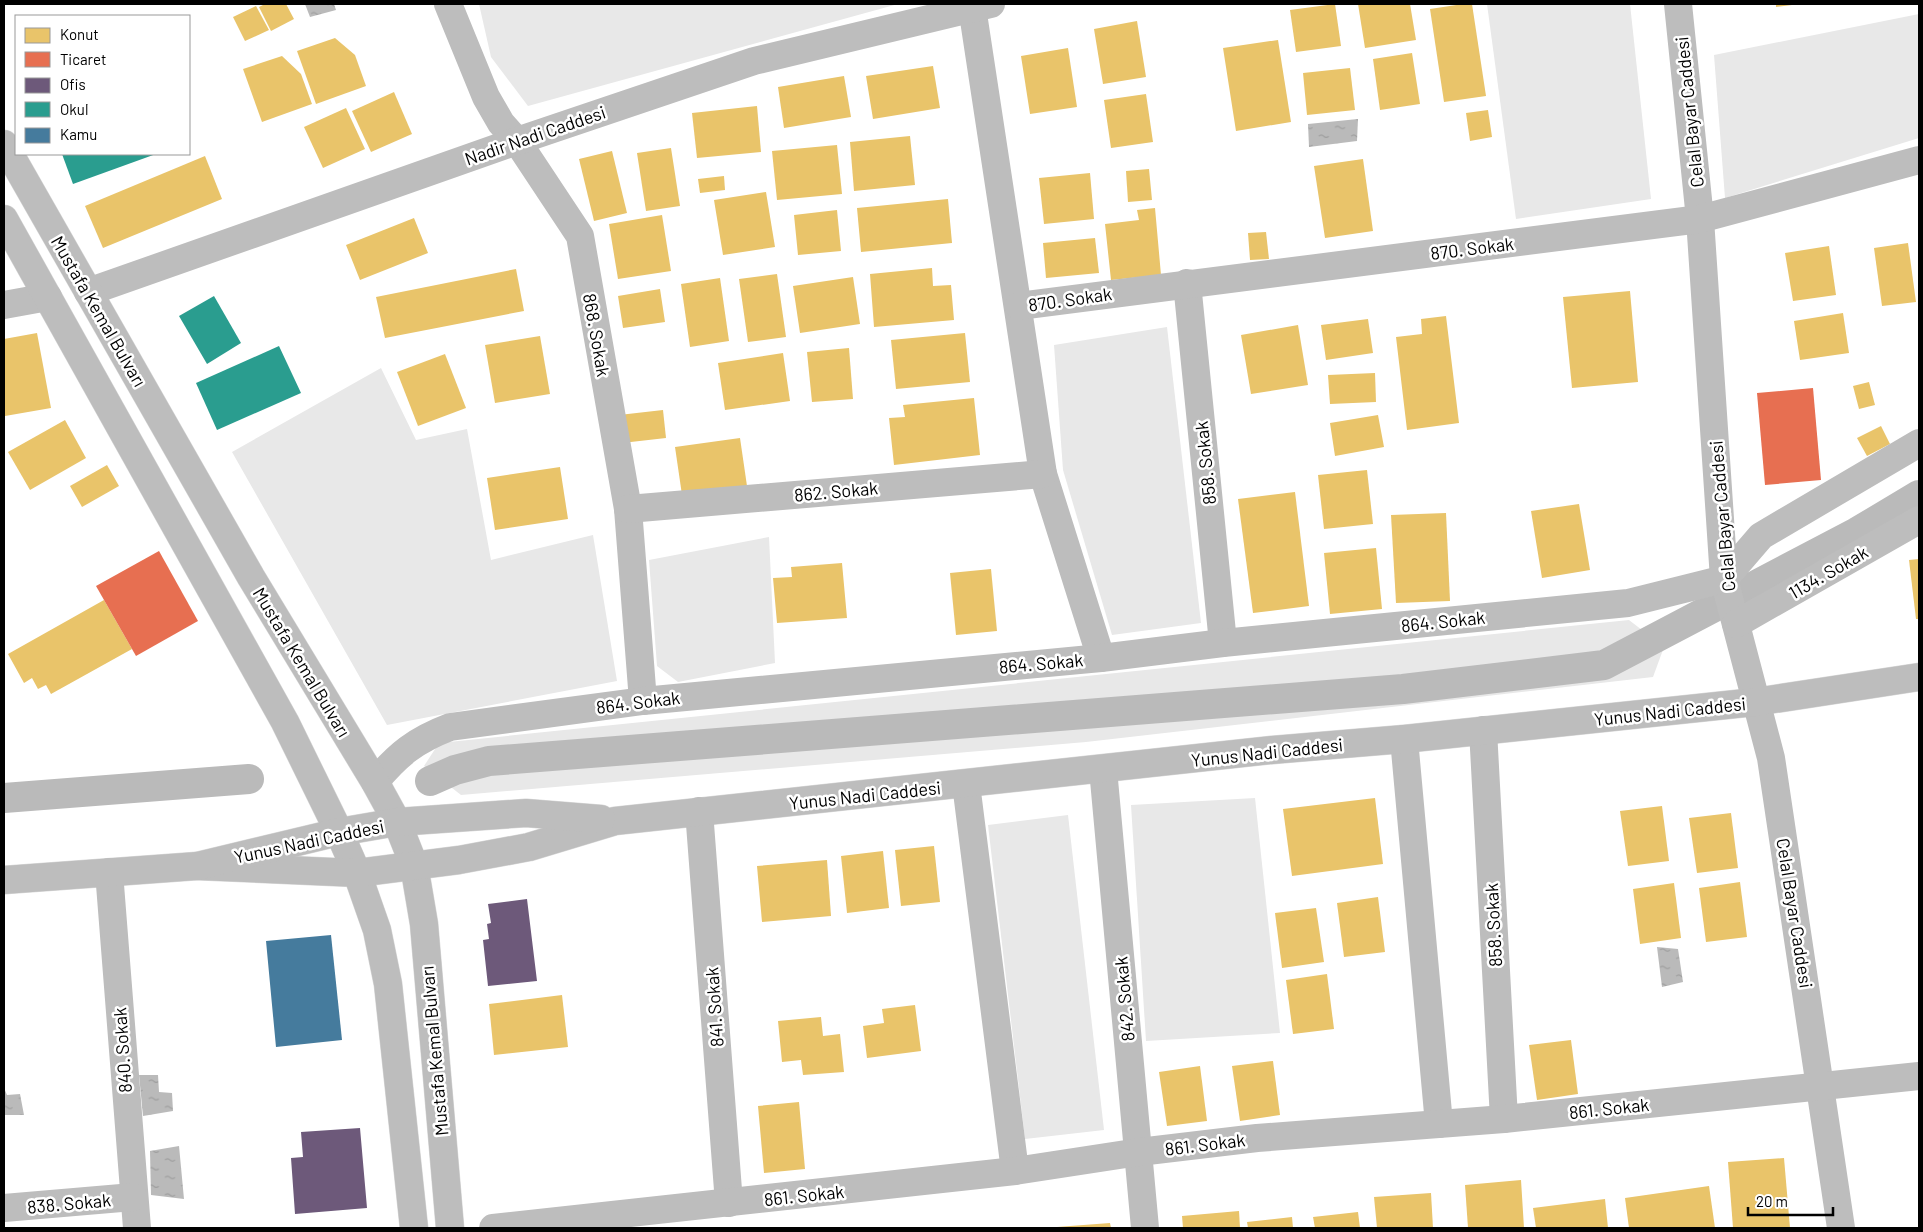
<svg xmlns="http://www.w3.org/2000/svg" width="1923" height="1232" font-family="Barlow,sans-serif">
  <defs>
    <pattern id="water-ripples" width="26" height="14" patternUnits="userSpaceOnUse" patternTransform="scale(1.25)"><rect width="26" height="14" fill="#bababa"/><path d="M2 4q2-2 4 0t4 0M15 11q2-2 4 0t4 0" fill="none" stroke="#9e9e9e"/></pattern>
  </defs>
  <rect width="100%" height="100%" fill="#fff"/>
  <g fill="#e8e8e8">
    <path d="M479,4h419l-370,102 -37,-49z"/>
    <path d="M1487,4h143l21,195 -135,20z"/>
    <path d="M1919,14v124l-194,60 -11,-143z"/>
    <path d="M1167,327l34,296 -89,12 -49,-165 -9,-125z"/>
    <path d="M381,368l35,72 51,-11 24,131 102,-25 24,146 -230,44 -155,-273z"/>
    <path d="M769,537l6,126 -97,19 -21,-16 -8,-106z"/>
    <path d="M1629,620l35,27 -11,30 -567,65 -625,53 -37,-29 15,-23z"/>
    <path d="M1255,798l25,235 -134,8 -15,-236z"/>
    <path d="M1068,815l36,315 -79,9 -37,-314z"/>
  </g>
  <g fill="url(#water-ripples)">
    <path d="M305,4h29l2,6 -26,7z"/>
    <path d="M1358,119l-1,22 -48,6 -1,-23z"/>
    <path d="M1657,947l21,2 5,33 -21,5z"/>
    <path d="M139,1075h19l1,17 13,1 1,18 -30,5z"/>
    <path d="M4,1088l3,7 13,-1 4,21h-20z"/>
    <path d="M179,1146l5,53 -33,-4 -1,-44z"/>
  </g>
  <g fill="#e9c46a">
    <path d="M265,4h21l8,15 -23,12 -12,-24z"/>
    <path d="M1335,4l6,42 -45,6 -6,-42z"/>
    <path d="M1358,4h52l6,36 -51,8z"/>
    <path d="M1463,4h9l14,92 -42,6 -14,-93z"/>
    <path d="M1776,4h16v1l-16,2z"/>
    <path d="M256,6l13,24 -24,11 -12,-24z"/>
    <path d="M1137,21l9,56 -43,7 -9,-55z"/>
    <path d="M335,38l20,17 11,31 -50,18 -19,-53z"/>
    <path d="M1278,40l13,82 -55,9 -13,-83z"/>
    <path d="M1068,48l9,59 -47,7 -9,-58z"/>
    <path d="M1412,53l8,51 -40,6 -7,-51z"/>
    <path d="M282,56l19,18 11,30 -50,18 -19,-53z"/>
    <path d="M933,66l7,42 -67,11 -7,-43z"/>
    <path d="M1350,68l5,42 -48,5 -4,-42z"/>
    <path d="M844,76l7,41 -67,11 -6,-41z"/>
    <path d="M394,92l18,42 -41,18 -19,-41z"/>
    <path d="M1146,94l7,48 -42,6 -7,-48z"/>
    <path d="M757,106l4,46 -64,6 -5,-45z"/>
    <path d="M346,108l19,41 -42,19 -19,-41z"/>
    <path d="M1488,110l4,27 -22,4 -4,-28z"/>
    <path d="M910,136l5,49 -61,6 -4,-49z"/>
    <path d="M837,145l5,49 -65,6 -5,-49z"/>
    <path d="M671,148l9,58 -34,5 -9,-58z"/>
    <path d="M612,151l15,62 -33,8 -15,-62z"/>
    <path d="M205,156l17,43 -119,49 -18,-42z"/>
    <path d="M1363,159l10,72 -48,7 -11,-72z"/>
    <path d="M1149,169l3,31 -24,2 -2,-31z"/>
    <path d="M1090,173l4,46 -50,5 -5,-46z"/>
    <path d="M724,176l1,14 -25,3 -2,-14z"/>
    <path d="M766,192l9,55 -52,8 -9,-55z"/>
    <path d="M948,199l4,44 -91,9 -4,-44z"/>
    <path d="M1155,208l6,67 -50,5 -6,-56 34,-4 -2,-10z"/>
    <path d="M837,210l4,41 -43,4 -4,-40z"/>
    <path d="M662,215l9,56 -53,8 -9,-55z"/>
    <path d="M414,218l14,35 -68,27 -14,-35z"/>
    <path d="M1266,232l3,27 -19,1 -2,-27z"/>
    <path d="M1095,238l4,35 -53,5 -3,-35z"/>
    <path d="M1908,243l8,59 -34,4 -8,-58z"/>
    <path d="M1829,246l7,49 -43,6 -8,-48z"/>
    <path d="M932,268l1,18 18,-1 3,35 -80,7 -4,-53z"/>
    <path d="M516,269l8,42 -139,27 -9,-41z"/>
    <path d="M777,274l9,63 -38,5 -9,-63z"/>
    <path d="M853,277l7,47 -60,9 -7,-47z"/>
    <path d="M720,278l9,63 -39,6 -9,-63z"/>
    <path d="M660,289l5,33 -42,6 -5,-32z"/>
    <path d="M1630,291l8,91 -66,6 -9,-91z"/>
    <path d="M1843,313l6,40 -49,7 -6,-39z"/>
    <path d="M1446,316l13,107 -52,7 -11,-93 26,-3 -1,-15z"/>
    <path d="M1368,319l5,34 -47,7 -5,-35z"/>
    <path d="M1298,325l10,60 -57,9 -10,-59z"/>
    <path d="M37,333l14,75 -46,8 -1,-77z"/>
    <path d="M965,333l5,49 -74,7 -5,-49z"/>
    <path d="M540,336l10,58 -55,9 -10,-58z"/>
    <path d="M849,348l4,51 -41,3 -5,-50z"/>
    <path d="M783,353l7,48 -65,9 -7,-47z"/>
    <path d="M445,354l21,54 -48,18 -21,-54z"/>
    <path d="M1375,373l1,29 -46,2 -2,-29z"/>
    <path d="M1869,382l6,23 -16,4 -6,-23z"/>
    <path d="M974,398l6,57 -86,10 -5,-47 16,-1 -2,-12z"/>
    <path d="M663,410l3,28 -44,5 -3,-28z"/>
    <path d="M1378,415l6,32 -49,9 -5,-33z"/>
    <path d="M65,420l21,38 -56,32 -22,-38z"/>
    <path d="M1881,426l9,18 -23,12 -10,-18z"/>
    <path d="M740,438l7,48 -65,9 -7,-48z"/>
    <path d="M107,465l12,21 -37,21 -12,-21z"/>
    <path d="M560,467l8,52 -73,11 -8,-52z"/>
    <path d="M1367,470l6,54 -49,5 -6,-54z"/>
    <path d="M1295,492l14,114 -56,7 -15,-114z"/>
    <path d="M1579,504l11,66 -48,8 -11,-67z"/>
    <path d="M1446,513l4,88 -54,2 -5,-88z"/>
    <path d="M1376,548l6,61 -52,5 -6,-61z"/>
    <path d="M1919,559v60h-3l-7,-59z"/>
    <path d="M842,563l5,55 -70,5 -4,-45 19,-1 -1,-10z"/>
    <path d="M991,569l6,62 -41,4 -6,-62z"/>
    <path d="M104,600l28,49 -81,45 -5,-9 -8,4 -6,-11 -8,5 -16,-29z"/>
    <path d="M1375,798l8,66 -91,12 -9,-67z"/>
    <path d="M1662,806l7,55 -41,5 -8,-55z"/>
    <path d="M1731,813l7,55 -41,5 -8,-55z"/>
    <path d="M934,846l6,56 -39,4 -6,-56z"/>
    <path d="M883,851l6,57 -42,5 -6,-57z"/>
    <path d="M827,860l4,56 -69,6 -5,-56z"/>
    <path d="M1740,882l7,55 -41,5 -7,-54z"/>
    <path d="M1674,883l7,55 -41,6 -7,-55z"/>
    <path d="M1378,897l7,55 -41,5 -7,-54z"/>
    <path d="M1316,908l8,54 -42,6 -7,-55z"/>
    <path d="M1327,974l7,55 -41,5 -7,-54z"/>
    <path d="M562,995l6,52 -74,8 -5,-51z"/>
    <path d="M915,1005l6,46 -54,7 -4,-32 21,-3 -2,-14z"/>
    <path d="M821,1017l2,19 17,-2 4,38 -41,3 -2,-15 -19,2 -4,-41z"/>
    <path d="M1571,1040l7,54 -41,6 -8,-55z"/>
    <path d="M1273,1061l7,54 -40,6 -8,-55z"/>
    <path d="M1200,1066l7,55 -40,5 -8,-54z"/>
    <path d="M799,1102l6,67 -41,4 -6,-67z"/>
    <path d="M1784,1158l6,70h-57l-5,-66z"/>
    <path d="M1521,1180l3,48h-56l-3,-43z"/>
    <path d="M1709,1186l6,42h-86l-4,-30z"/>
    <path d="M1431,1193l2,35h-56l-3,-31z"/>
    <path d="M1605,1199l3,29h-72l-3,-20z"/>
    <path d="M1239,1211l1,17h-57l-1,-12z"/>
    <path d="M1358,1212l2,16h-45l-2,-11z"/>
    <path d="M1292,1217l1,11h-45l-1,-6z"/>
    <path d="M1110,1223l1,5h-54v-1z"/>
  </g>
  <g fill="#e76f51">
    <path d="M1813,388l8,92 -56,5 -8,-92z"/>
    <path d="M159,551l39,70 -62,35 -40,-70z"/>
  </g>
  <g fill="#6d597a">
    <path d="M527,899l10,82 -49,5 -5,-46 6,-1 -2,-15 4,-1 -3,-19z"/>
    <path d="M360,1128l7,80 -72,6 -4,-56 12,-1 -2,-25z"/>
  </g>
  <g fill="#2a9d8f">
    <path d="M62,154h94l-83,30z"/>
    <path d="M214,296l27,47 -34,21 -28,-48z"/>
    <path d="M279,346l22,47 -84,37 -21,-47z"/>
  </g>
  <path fill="#457b9d" d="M331,935l11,105 -66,7 -10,-106z"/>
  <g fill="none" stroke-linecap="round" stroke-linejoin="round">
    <g stroke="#bababa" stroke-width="30">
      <path d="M430,781l25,-11 34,-9 914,-72 201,-24 253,-133 62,-37"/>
      <path d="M4,798l245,-19"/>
    </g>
    <defs>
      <g id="major">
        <path d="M4,144l247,433 124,205 22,40 17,43 10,59 26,304"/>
        <path d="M4,219l281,503 54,110 18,41 20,57 11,54 26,244"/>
        <path d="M197,866l160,7 102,-13 70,-13 86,-26 657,-71 132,-11 351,-37 164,-25"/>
        <path d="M4,880l193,-14 142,-34 58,-10 129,-9 75,6"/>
      </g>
    </defs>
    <use href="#major" stroke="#dbdbdb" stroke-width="29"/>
    <g stroke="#bdbdbd" stroke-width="28">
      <path d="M448,4l38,93 15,26 16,18 63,95 48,273 15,192"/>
      <path d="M1678,4l22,215 24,360 47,179 70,470"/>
      <path d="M972,7l71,467 58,184"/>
      <path d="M1187,283l36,360"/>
      <path d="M88,292l429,-151 237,-80 237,-57"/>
      <path d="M4,305l44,-8"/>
      <path d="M1019,306l681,-87 219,-59"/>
      <path d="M628,509l415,-35"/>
      <path d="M1736,624l183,-104"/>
      <path d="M1483,730l21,389"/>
      <path d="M1404,739l35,385"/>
      <path d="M1103,769l42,459"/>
      <path d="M375,782c23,-28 41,-42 75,-55l193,-26 458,-43 122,-15 405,-40 96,-24 37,-43 158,-93"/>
      <path d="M966,784l49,387"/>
      <path d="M699,811l30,392"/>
      <path d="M109,872l28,356"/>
      <path d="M4,1208l129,-11"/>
      <path d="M493,1228l522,-57 124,-19 118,-14 247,-19 415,-43"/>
    </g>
    <use href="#major" stroke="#bdbdbd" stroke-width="28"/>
  </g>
  <g text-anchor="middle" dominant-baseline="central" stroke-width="5" stroke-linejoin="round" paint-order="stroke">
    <g font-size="18" fill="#000" stroke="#fff">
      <text transform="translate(1689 112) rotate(-96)">Celal Bayar Caddesi</text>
      <text transform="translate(535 135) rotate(-19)">Nadir Nadi Caddesi</text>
      <text transform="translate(1472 248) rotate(-7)">870. Sokak</text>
      <text transform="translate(1070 299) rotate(-8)">870. Sokak</text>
      <text transform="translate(99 311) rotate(60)">Mustafa Kemal Bulvarı</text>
      <text transform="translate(597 335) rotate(80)">868. Sokak</text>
      <text transform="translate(1205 463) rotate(-96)">858. Sokak</text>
      <text transform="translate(836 491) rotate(-5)">862. Sokak</text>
      <text transform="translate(1722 516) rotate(-95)">Celal Bayar Caddesi</text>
      <text transform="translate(1828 572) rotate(-30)">1134. Sokak</text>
      <text transform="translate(1443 621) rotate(-6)">864. Sokak</text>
      <text transform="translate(302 662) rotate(59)">Mustafa Kemal Bulvarı</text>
      <text transform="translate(1041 663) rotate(-5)">864. Sokak</text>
      <text transform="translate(638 702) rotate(-7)">864. Sokak</text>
      <text transform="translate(1670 711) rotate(-6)">Yunus Nadi Caddesi</text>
      <text transform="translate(1267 752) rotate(-6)">Yunus Nadi Caddesi</text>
      <text transform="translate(865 795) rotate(-6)">Yunus Nadi Caddesi</text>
      <text transform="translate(309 841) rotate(-12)">Yunus Nadi Caddesi</text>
      <text transform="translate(1795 913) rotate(81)">Celal Bayar Caddesi</text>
      <text transform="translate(1493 925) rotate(-93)">858. Sokak</text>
      <text transform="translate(1124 999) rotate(-95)">842. Sokak</text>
      <text transform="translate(714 1007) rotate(-94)">841. Sokak</text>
      <text transform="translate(122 1050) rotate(-94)">840. Sokak</text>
      <text transform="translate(434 1051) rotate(-95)">Mustafa Kemal Bulvarı</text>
      <text transform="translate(1609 1108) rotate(-6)">861. Sokak</text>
      <text transform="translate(1205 1144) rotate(-7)">861. Sokak</text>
      <text transform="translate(804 1195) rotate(-6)">861. Sokak</text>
      <text transform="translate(69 1203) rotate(-5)">838. Sokak</text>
    </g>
  </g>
  <rect width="1923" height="1232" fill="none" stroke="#000000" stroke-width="10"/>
  <rect x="15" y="15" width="175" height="140" fill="#ffffff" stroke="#999999"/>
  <rect x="25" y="28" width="25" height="15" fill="#e9c46a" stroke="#999999"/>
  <text x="60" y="40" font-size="15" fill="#000000">Konut</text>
  <rect x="25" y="52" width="25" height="15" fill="#e76f51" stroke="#999999"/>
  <text x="60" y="65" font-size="15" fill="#000000">Ticaret</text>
  <rect x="25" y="78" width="25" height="15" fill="#6d597a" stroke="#999999"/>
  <text x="60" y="90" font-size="15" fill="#000000">Ofis</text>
  <rect x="25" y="102" width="25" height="15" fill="#2a9d8f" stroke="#999999"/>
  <text x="60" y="115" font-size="15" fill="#000000">Okul</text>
  <rect x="25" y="128" width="25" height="15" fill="#457b9d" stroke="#999999"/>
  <text x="60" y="140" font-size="15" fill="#000000">Kamu</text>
  <path d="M1748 1207v8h85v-8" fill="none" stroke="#000000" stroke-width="2.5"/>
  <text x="1756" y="1207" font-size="15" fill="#000000" stroke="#ffffff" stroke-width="4" paint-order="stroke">20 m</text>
</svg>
